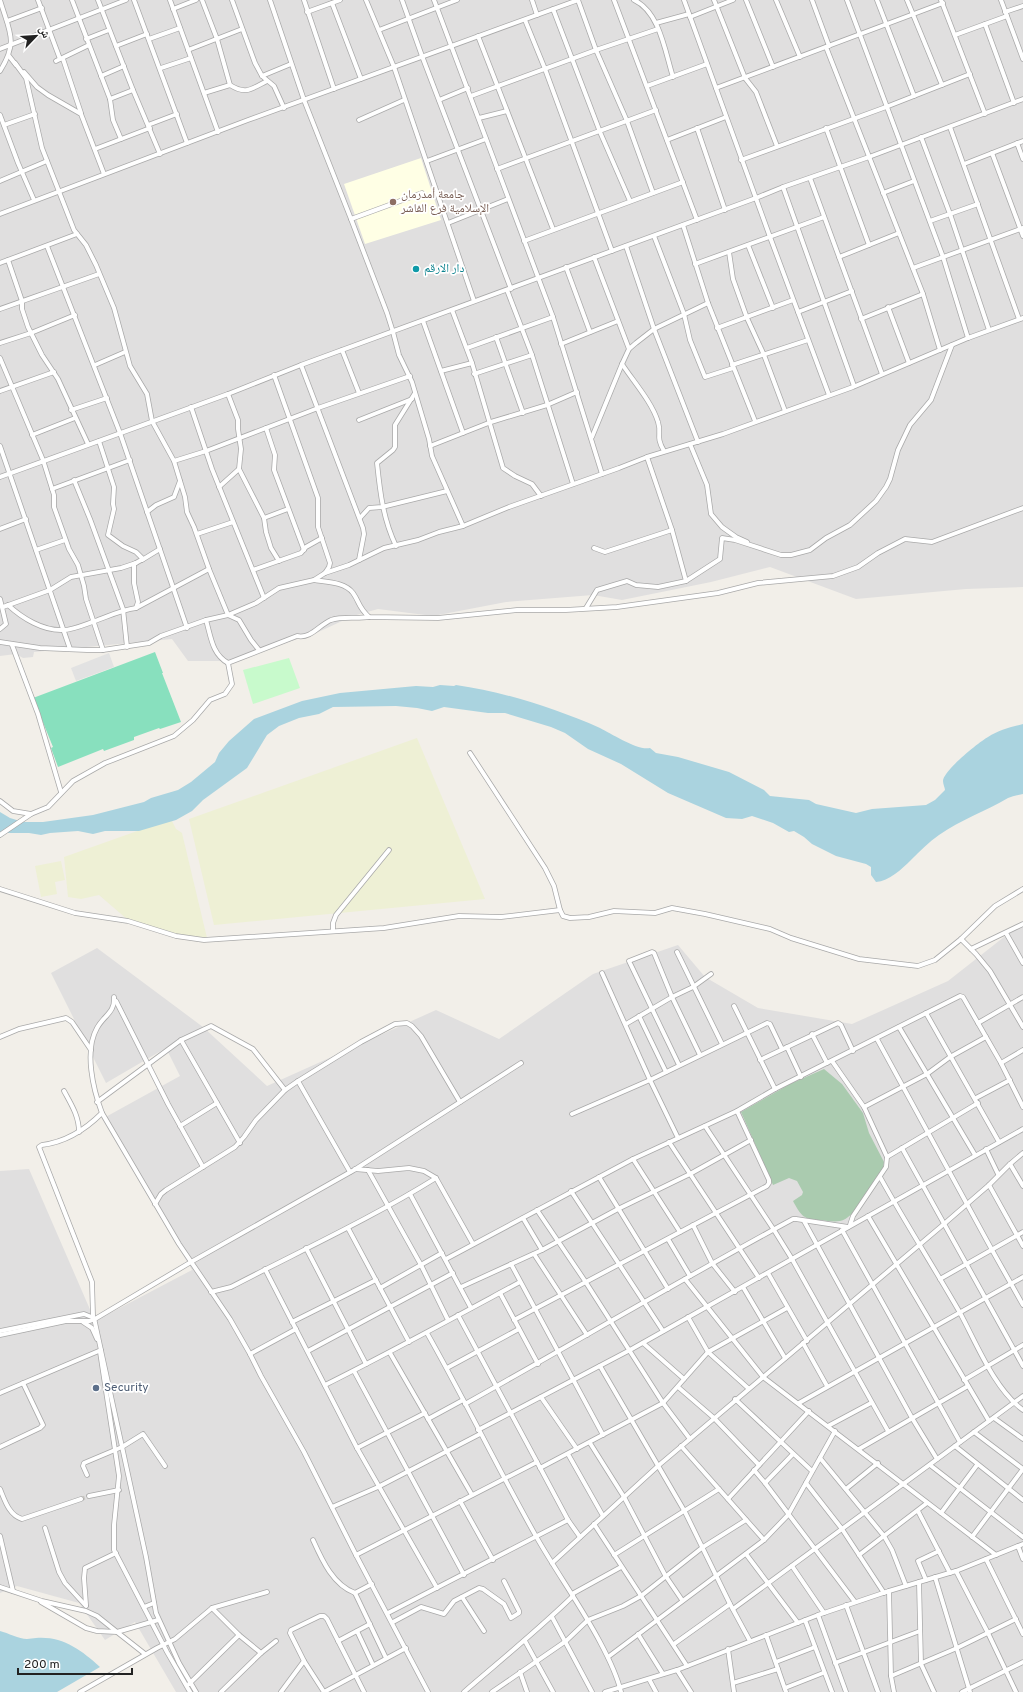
<svg xmlns="http://www.w3.org/2000/svg" width="1023" height="1692" font-family="Overpass,'Noto Naskh Arabic',sans-serif">
  <rect width="100%" height="100%" fill="#f2efe9"/>
  <g fill="#e0dfdf">
    <path d="M0,0h1023v587l-57,2 -110,10 -86,-32 -59,15 -89,18 -29,-5 -87,7 -73,14 -55,-7 -25,7 -39,18 -88,27h-38l-16,-22 -138,13 -1,5 -10,1 -7,-4 -16,2z"/>
    <path d="M1023,922v770h-847l-41,-70 -30,18 -26,-37 -62,-17 -17,7v-422l29,-2 66,152 97,-51 -90,-151 78,-43 -14,-28 -60,35 -55,-110 46,-25 106,79 64,59 169,-76 63,29 94,-65 85,-29 27,32 53,31 94,16 96,-43z"/>
  </g>
  <path fill="#ffffe5" d="M421,158l20,62 -76,24 -21,-60z"/>
  <g fill="#eef0d5">
    <path d="M417,738l68,161 -271,26 -25,-106z"/>
    <path d="M171,819l5,10 6,4 25,105 -31,-4 -48,-14 -29,-25 -18,4 -13,-2 -4,-40z"/>
    <path d="M61,861l4,19 -10,2 2,12 -16,3 -6,-31z"/>
  </g>
  <path fill="#aacbaf" d="M824,1069l18,15 21,29 6,20 15,29 -1,7c-8,12 -28,50 -43,52 -6,1 -13,0 -19,-1 -17,0 -20,-4 -28,-19l9,-6 1,-3 -6,-11 -8,-3 -16,7 -32,-73 49,-28z"/>
  <path fill="#c8facc" d="M289,658l11,30 -47,16 -10,-34z"/>
  <path fill="#88e0be" d="M155,652l8,21h-1l19,49 -21,7 -1,-1 -25,9v3l-30,11 -1,-2 -45,18 -7,-19 2,-1 -20,-49z"/>
  <path fill="#e2e2e2" d="M109,653l5,14 -38,14 -5,-13z"/>
  <g fill="#aad3df">
    <path d="M440,685l14,1 2,-1c49,7 98,23 144,43 12,6 38,23 50,20l6,5 22,4 51,15 35,18 6,6 39,4 7,4 40,9 16,-4 54,-4 9,-5 10,-10c0,-2 -2,-6 -2,-9 0,-10 36,-39 45,-44 11,-7 23,-10 35,-13v70c-5,1 -10,2 -15,4 -22,13 -48,22 -69,37 -10,7 -19,16 -28,25 -9,9 -22,21 -35,22l-5,-7v-8l-5,-3 -30,-8 -24,-12 -8,-7 -10,-6 -5,1 -16,-9 -21,-7 -10,3 -16,-1 -58,-25 -47,-29 -33,-15 -23,-16 -14,-6 -46,-14h-17l-44,-6 -12,4 -15,-3 -21,-2 -63,1 -14,7 -20,4 -20,8 -12,9 -20,33 -44,32 -11,11 -16,9 -37,11h-34l-12,3 -15,-3 -28,2 -9,2 -12,-2h-29v-21l10,6 13,4h20l50,-7 51,-13 7,-4 27,-8 13,-8 24,-20 4,-9 10,-12 25,-22 48,-18 38,-8 76,-7 17,1z"/>
    <path d="M0,1631c8,2 19,8 27,8 3,0 6,-1 9,-1 27,-2 45,12 64,29l-43,25h-57z"/>
  </g>
  <g fill="none" stroke-linecap="round" stroke-linejoin="round">
    <path stroke="#c8c6c1" stroke-width="4" stroke-dasharray="4 2" stroke-linecap="butt" d="M81,1499l8,-3"/>
    <defs>
      <g id="minor">
        <path d="M38,0l22,59"/>
        <path d="M72,0l38,99 3,21 8,19"/>
        <path d="M98,0l35,90 27,64"/>
        <path d="M134,0l53,143"/>
        <path d="M170,0l48,132"/>
        <path d="M202,0l15,39 13,46c16,10 21,4 37,-4"/>
        <path d="M232,0l23,63 7,13 12,10 10,22"/>
        <path d="M270,0l34,100 47,119 36,94 6,19 6,23 13,27 17,57 3,17 31,70"/>
        <path d="M304,0l30,89"/>
        <path d="M366,0l28,67 80,234"/>
        <path d="M402,0l20,56 89,233"/>
        <path d="M434,0l119,317 49,157"/>
        <path d="M532,0l5,15"/>
        <path d="M578,0l18,50 31,71 26,72"/>
        <path d="M614,0l83,220"/>
        <path d="M634,0c26,12 31,52 39,77"/>
        <path d="M684,0l86,237 59,158"/>
        <path d="M714,0l31,78 11,14 21,54"/>
        <path d="M746,0l27,67"/>
        <path d="M776,0l24,57"/>
        <path d="M812,0l17,46"/>
        <path d="M847,0l96,257 25,81"/>
        <path d="M877,0l37,96"/>
        <path d="M907,0l35,85"/>
        <path d="M941,0l44,114"/>
        <path d="M1001,0l22,59"/>
        <path d="M332,3l29,76"/>
        <path d="M173,9l23,-9"/>
        <path d="M553,9l47,123 30,69"/>
        <path d="M307,12l33,-12"/>
        <path d="M1005,12l18,-6"/>
        <path d="M690,17l43,-17"/>
        <path d="M525,20l20,49 67,182"/>
        <path d="M7,21l35,-13"/>
        <path d="M656,23l33,-9"/>
        <path d="M985,24l29,79"/>
        <path d="M379,30l78,-30"/>
        <path d="M955,35l52,-19"/>
        <path d="M478,36l75,193"/>
        <path d="M86,39l23,-9"/>
        <path d="M149,39l31,-11"/>
        <path d="M116,46l31,-12"/>
        <path d="M826,47l97,247 17,56"/>
        <path d="M0,49l126,-49"/>
        <path d="M188,50l54,-21"/>
        <path d="M9,56l7,9"/>
        <path d="M63,59l18,54"/>
        <path d="M56,61l33,-16"/>
        <path d="M15,63l11,15 16,70 32,82 12,15 10,20 18,43 16,58 17,28 5,27 22,40 11,36 2,15 7,15 15,42 19,46 11,5 12,20 8,10"/>
        <path d="M161,68l30,-10"/>
        <path d="M0,71c19,-30 9,-40 0,-71"/>
        <path d="M24,72l13,15 11,8 33,19 23,60"/>
        <path d="M101,76l23,-10"/>
        <path d="M262,76l29,-12"/>
        <path d="M647,86l60,-22"/>
        <path d="M716,88l227,-85"/>
        <path d="M204,93l26,-8"/>
        <path d="M471,96l125,-46 62,-21"/>
        <path d="M110,99l23,-9"/>
        <path d="M439,100l29,-12"/>
        <path d="M0,115l18,48 16,37"/>
        <path d="M479,118l28,-7"/>
        <path d="M359,120l45,-20"/>
        <path d="M4,125l31,-11"/>
        <path d="M148,125l29,-11"/>
        <path d="M950,127l69,192"/>
        <path d="M697,128l28,82"/>
        <path d="M826,128l43,117"/>
        <path d="M921,137l29,77 39,116"/>
        <path d="M667,140l59,-23"/>
        <path d="M1017,143l6,16"/>
        <path d="M95,149l55,-21"/>
        <path d="M992,153l31,83"/>
        <path d="M741,160l145,-53 84,-33"/>
        <path d="M427,161l59,-22"/>
        <path d="M964,164l59,-23"/>
        <path d="M497,169l159,-59"/>
        <path d="M810,178l72,196"/>
        <path d="M0,181l47,-20"/>
        <path d="M783,187l71,199"/>
        <path d="M883,193l31,-12"/>
        <path d="M0,214l248,-94 330,-120"/>
        <path d="M351,219l71,-26"/>
        <path d="M930,221l48,-17"/>
        <path d="M448,223l60,-24"/>
        <path d="M683,225l25,78 47,118"/>
        <path d="M654,236l30,78 6,26 15,37 28,-9"/>
        <path d="M524,241l159,-59"/>
        <path d="M748,245l25,63"/>
        <path d="M47,246l73,187 67,195"/>
        <path d="M626,246l28,83 44,113"/>
        <path d="M729,252l4,27 14,39 17,37 21,56"/>
        <path d="M594,257l35,92"/>
        <path d="M839,257l60,-24"/>
        <path d="M8,260l14,41v8l6,18 14,28 16,24 30,65"/>
        <path d="M0,263l77,-29"/>
        <path d="M695,264l129,-47"/>
        <path d="M566,267l24,65"/>
        <path d="M913,268l110,-40"/>
        <path d="M507,290l25,65 41,129"/>
        <path d="M888,307l21,56"/>
        <path d="M0,309l99,-35"/>
        <path d="M452,310l20,53 31,105 12,8 17,8 9,12"/>
        <path d="M798,312l54,-21"/>
        <path d="M861,319l62,-25"/>
        <path d="M423,321l40,112"/>
        <path d="M717,328l76,-28"/>
        <path d="M496,337l27,76"/>
        <path d="M0,343l31,-10 44,-18"/>
        <path d="M561,344l57,-23"/>
        <path d="M467,348l86,-31"/>
        <path d="M342,350l17,43"/>
        <path d="M0,358l43,102 11,35v12l15,42 9,16 6,21 2,13 17,51"/>
        <path d="M622,364c11,17 30,38 36,58 4,12 -3,14 6,29"/>
        <path d="M95,365l30,-13"/>
        <path d="M301,365l62,163 1,6 -5,26"/>
        <path d="M732,365l76,-25"/>
        <path d="M441,371l31,-8"/>
        <path d="M474,374l58,-19"/>
        <path d="M274,375l44,123v29l12,36 -1,4 -4,6"/>
        <path d="M0,391l54,-19"/>
        <path d="M228,394l10,26v9l3,20 -2,20 25,49 2,14 5,16 8,13"/>
        <path d="M191,407l21,62 52,129"/>
        <path d="M71,410l36,-12"/>
        <path d="M359,420l53,-21"/>
        <path d="M266,428l9,27 -1,15 30,80"/>
        <path d="M32,435l43,-17"/>
        <path d="M592,437l30,-73 7,-15 7,-6 18,-14 54,-26"/>
        <path d="M99,441l15,46 -1,17 1,5 -6,26 15,11 13,6 7,7 -9,5v19l4,19 -2,6"/>
        <path d="M690,444l17,41 4,29 11,13 14,10 11,5"/>
        <path d="M0,446l70,203"/>
        <path d="M430,446l61,-24 56,-17 30,-13"/>
        <path d="M647,457l25,73 14,51"/>
        <path d="M174,461l32,-10 112,-43 92,-32"/>
        <path d="M0,477l228,-83 73,-29 455,-167 27,-11 86,-30 154,-58"/>
        <path d="M74,480l16,39 33,90 4,38"/>
        <path d="M219,487l20,-18"/>
        <path d="M52,489l78,-29"/>
        <path d="M147,512l9,-7 18,-8 6,-16"/>
        <path d="M264,518l24,-9"/>
        <path d="M360,518l9,-10 13,-1 65,-16"/>
        <path d="M0,529l26,-10"/>
        <path d="M197,534l36,-12"/>
        <path d="M396,546c-13,-27 -16,-54 -19,-83l16,-13 2,-3v-22l20,-32"/>
        <path d="M594,548l11,4 67,-22"/>
        <path d="M36,550l29,-10"/>
        <path d="M142,560l18,-11"/>
        <path d="M253,570l48,-17 5,-6 16,-9"/>
        <path d="M314,580c13,2 31,2 39,13 7,10 5,14 16,24l69,1 79,-8h49l51,-3 101,-14 40,-10 75,-7 25,-9 20,-14 27,-14 27,3 91,-34"/>
        <path d="M0,599l6,25 -6,5"/>
        <path d="M8,605c14,13 35,26 55,25 10,0 23,-6 32,-9 14,-5 26,-11 41,-13l73,-39"/>
        <path d="M3,607l47,-17 21,-13 50,-9 15,-5"/>
        <path d="M586,608l11,-18 30,-9 9,4 22,2 28,-6 34,-22 2,-21 13,2 46,15h10l19,-5 16,-12 24,-13 26,-24 10,-14 4,-8 8,-29 12,-25 21,-25 21,-55"/>
        <path d="M206,620c5,17 6,34 22,43l69,-27c14,3 22,-11 34,-16 11,-4 26,-1 38,-3"/>
        <path d="M0,642l40,6 47,2h16l46,-7 12,-7 45,-16 22,-5 28,-12 23,-15 35,-8 11,-7 24,-8 35,-17 34,-8 21,-8 24,-6 46,-19 110,-39 28,-11 76,-23 130,-47 115,-49 55,-20"/>
        <path d="M12,645l26,69 23,78"/>
        <path d="M470,753l75,115 9,18 6,24"/>
        <path d="M0,801l13,10 18,3 17,-7 25,-26 32,-18 69,-27 19,-16 17,-20 15,-6 7,-10 -4,-21"/>
        <path d="M0,835l31,-21"/>
        <path d="M0,889l75,24 53,8 48,15 28,4 180,-12 75,-12 42,1 59,-7 3,6 7,2 19,-1 25,-6 41,2 17,-5 33,6 65,15 21,9 68,21 59,7 17,-6 26,-21 34,-33 28,-17"/>
        <path d="M333,930v-7l3,-8 53,-65"/>
        <path d="M1006,933l17,30"/>
        <path d="M961,939l15,15 14,17 33,56"/>
        <path d="M971,949l52,-25"/>
        <path d="M677,952l45,92"/>
        <path d="M602,973l48,107 28,58"/>
        <path d="M114,997c1,16 -10,18 -17,31 -13,23 -4,61 5,85l77,131 51,75 20,35 11,22 43,76 52,103"/>
        <path d="M116,1001l52,103 35,63"/>
        <path d="M734,1006l41,83"/>
        <path d="M926,1013l73,129"/>
        <path d="M639,1016l27,56"/>
        <path d="M978,1023l45,-26"/>
        <path d="M626,1024l46,-27 21,-10 18,-13"/>
        <path d="M899,1027l76,128"/>
        <path d="M812,1034l15,29"/>
        <path d="M0,1037l19,-8 47,-11 6,4 19,28"/>
        <path d="M877,1039l115,211 31,55"/>
        <path d="M181,1040l59,103"/>
        <path d="M787,1047l14,30"/>
        <path d="M760,1060l78,-37 3,2 12,26"/>
        <path d="M832,1061l32,46 23,50"/>
        <path d="M1001,1063l22,-13"/>
        <path d="M679,1065l-50,-104 23,-9 2,1 18,44 28,58"/>
        <path d="M298,1081l52,91"/>
        <path d="M64,1091c7,13 15,25 15,41"/>
        <path d="M976,1098l34,-18"/>
        <path d="M97,1102l84,-62 30,-14 42,23 32,41"/>
        <path d="M864,1107l63,-33 23,-17 36,-20"/>
        <path d="M572,1114l78,-34 117,-57 3,1 12,25"/>
        <path d="M180,1126l37,-23"/>
        <path d="M705,1126l69,104 18,29 96,172"/>
        <path d="M669,1142l90,136"/>
        <path d="M902,1148l121,218"/>
        <path d="M986,1149l12,25"/>
        <path d="M633,1159l47,73"/>
        <path d="M1010,1164l13,22"/>
        <path d="M355,1169l23,2 31,-3 15,3 12,7 37,66"/>
        <path d="M368,1170l53,95 27,55"/>
        <path d="M599,1177l69,112"/>
        <path d="M880,1177c25,45 53,89 79,134 17,31 35,78 64,99"/>
        <path d="M989,1185l34,61"/>
        <path d="M571,1191l92,140"/>
        <path d="M410,1194l61,114"/>
        <path d="M155,1204l6,-10 5,-4 69,-43 9,-10 12,-17 29,-30 13,-9 63,-39 34,-18 12,-1 5,3 9,10 39,66"/>
        <path d="M537,1210l48,71 78,122 27,36"/>
        <path d="M868,1216l121,205"/>
        <path d="M523,1218l19,32"/>
        <path d="M804,1221l108,197 25,41"/>
        <path d="M693,1225l19,38 23,29"/>
        <path d="M850,1225l3,-9 33,-49 1,-10 91,-54"/>
        <path d="M348,1228l61,114"/>
        <path d="M842,1230l118,212"/>
        <path d="M668,1239l22,37"/>
        <path d="M306,1248l60,116"/>
        <path d="M534,1254l53,81"/>
        <path d="M446,1259l187,-100 104,-48 38,-22 185,-93 3,1 38,66 22,44"/>
        <path d="M511,1264l92,171"/>
        <path d="M265,1269l92,179 80,140"/>
        <path d="M768,1273l39,68"/>
        <path d="M685,1279l78,98 233,178"/>
        <path d="M940,1279l83,-47"/>
        <path d="M461,1287l81,-37 76,-41 72,-35 61,-34"/>
        <path d="M743,1287l42,71"/>
        <path d="M380,1288l62,-35"/>
        <path d="M211,1292l20,-5c69,-36 139,-68 205,-109"/>
        <path d="M500,1293l38,71"/>
        <path d="M458,1315l79,147 31,58 12,17"/>
        <path d="M93,1316l-1,-34 -53,-135 3,-2c24,-3 43,-15 60,-32"/>
        <path d="M688,1317l20,35 40,36"/>
        <path d="M514,1320l253,-134 2,-3v-3l-32,-69"/>
        <path d="M83,1322l9,6 5,11"/>
        <path d="M292,1322l84,-42"/>
        <path d="M0,1331l84,-17 10,4 52,239 10,56 23,50 17,29"/>
        <path d="M427,1333c38,67 72,138 110,205 20,35 44,68 63,104 8,15 17,33 21,50"/>
        <path d="M0,1335l66,-14h24l5,-2 96,-57 163,-92 167,-107"/>
        <path d="M643,1343l41,36"/>
        <path d="M803,1343l24,43"/>
        <path d="M308,1351l145,-78"/>
        <path d="M100,1352l19,124 -5,49v25l53,102 23,40"/>
        <path d="M390,1353l82,142"/>
        <path d="M250,1354l46,-25"/>
        <path d="M600,1366l85,146 45,92 20,37"/>
        <path d="M447,1368l72,-39"/>
        <path d="M354,1371l110,204"/>
        <path d="M964,1380l59,-35"/>
        <path d="M325,1385c66,-33 130,-68 195,-103"/>
        <path d="M678,1387l36,31 45,47"/>
        <path d="M0,1393l101,-43"/>
        <path d="M541,1397l36,52"/>
        <path d="M735,1399l77,72"/>
        <path d="M799,1403l224,-126"/>
        <path d="M465,1404c109,-61 217,-125 328,-185h3l52,8"/>
        <path d="M994,1418l29,21"/>
        <path d="M428,1419l35,-19"/>
        <path d="M828,1426l43,-23"/>
        <path d="M478,1430l152,-80 393,-221"/>
        <path d="M974,1432l49,37"/>
        <path d="M590,1443l34,54 41,78 17,25"/>
        <path d="M681,1446l83,94"/>
        <path d="M955,1446l68,54"/>
        <path d="M0,1447l40,-19 3,-3 -20,-42"/>
        <path d="M357,1448l68,-35"/>
        <path d="M859,1449l109,-63"/>
        <path d="M568,1454l35,62"/>
        <path d="M820,1458l64,78 8,14 14,36"/>
        <path d="M930,1465l93,72"/>
        <path d="M540,1468l123,-65 45,-51 79,-44"/>
        <path d="M754,1470l11,13 90,119"/>
        <path d="M87,1475l-4,-9 1,-3 38,-16 21,-13 22,32"/>
        <path d="M765,1483l28,-29"/>
        <path d="M806,1483l36,46 42,64"/>
        <path d="M0,1489c5,12 9,26 22,30l59,-20"/>
        <path d="M846,1489l32,-26"/>
        <path d="M89,1496l30,-6"/>
        <path d="M728,1499l81,-88"/>
        <path d="M460,1501l33,59"/>
        <path d="M332,1507l46,-20 102,-53"/>
        <path d="M918,1511l32,62"/>
        <path d="M941,1513l36,-48"/>
        <path d="M594,1524l93,142"/>
        <path d="M45,1528l14,44 6,11 21,23"/>
        <path d="M0,1536l13,55"/>
        <path d="M972,1537l51,-68"/>
        <path d="M313,1540c9,20 20,45 42,53"/>
        <path d="M1018,1546l5,13"/>
        <path d="M746,1554l52,69"/>
        <path d="M614,1555l105,-66"/>
        <path d="M859,1555l68,-52"/>
        <path d="M986,1559l37,75"/>
        <path d="M552,1563l106,-97 286,-242 45,-39 21,-21 13,-11"/>
        <path d="M792,1566l32,47"/>
        <path d="M956,1571l32,62 28,59"/>
        <path d="M935,1577l35,115"/>
        <path d="M926,1580l-8,-19 21,-10"/>
        <path d="M919,1582l2,82 13,28"/>
        <path d="M372,1584l-17,9 31,65"/>
        <path d="M0,1587l42,14 44,10 11,5 20,16 41,-12"/>
        <path d="M889,1591l2,85 3,16"/>
        <path d="M572,1594l49,-27"/>
        <path d="M462,1597l22,34"/>
        <path d="M41,1602l45,26 11,3 20,1 28,22"/>
        <path d="M86,1605l-2,-27 1,-10 31,-15"/>
        <path d="M846,1605l32,87"/>
        <path d="M144,1607l10,-4"/>
        <path d="M212,1608l27,27 22,18"/>
        <path d="M733,1609l290,-213"/>
        <path d="M388,1613l180,-93"/>
        <path d="M818,1615l28,77"/>
        <path d="M552,1617l40,75"/>
        <path d="M805,1620l27,72"/>
        <path d="M393,1622l28,-15 23,7 10,-13 25,-13 4,1 21,15 7,14 8,-5v-2l-15,-30"/>
        <path d="M357,1631l16,34"/>
        <path d="M638,1634l25,40"/>
        <path d="M766,1635l20,57"/>
        <path d="M338,1641l32,-17"/>
        <path d="M525,1641l28,51"/>
        <path d="M674,1644l56,-40"/>
        <path d="M728,1649l6,43"/>
        <path d="M608,1657l156,-117 24,-25 47,-84"/>
        <path d="M776,1662l39,-15"/>
        <path d="M835,1663l85,-32"/>
        <path d="M677,1670l14,22"/>
        <path d="M520,1672l7,20"/>
        <path d="M891,1676l66,-28 59,-29"/>
        <path d="M649,1679l7,13"/>
        <path d="M733,1683l45,-14"/>
        <path d="M189,1684l50,-49"/>
        <path d="M785,1688l38,-15"/>
        <path d="M80,1692l77,-44 18,-9 37,-31 55,-16"/>
        <path d="M221,1692l40,-39 15,-12"/>
        <path d="M281,1692l23,-31"/>
        <path d="M324,1692l-20,-31 -14,-28 1,-3 29,-14h4l3,3 37,73"/>
        <path d="M324,1692l82,-44"/>
        <path d="M428,1692l-72,-137 181,-93"/>
        <path d="M464,1692c37,-32 74,-62 109,-96"/>
        <path d="M492,1692l74,-51 22,-21 35,-14 18,-10 62,-49 43,-27"/>
        <path d="M605,1692l72,-22 141,-55 71,-24 67,-20 67,-27"/>
        <path d="M962,1692l61,-30"/>
      </g>
    </defs>
    <use href="#minor" stroke="#a9a9a9" stroke-width="5.5"/>
    <use href="#minor" stroke="#fff" stroke-width="4"/>
  </g>
  <circle fill="#8d6e63" stroke="#fff" stroke-width="1.5" cx="393" cy="202" r="4"/>
  <circle fill="#0f9aa8" stroke="#fff" stroke-width="1.5" cx="416" cy="269" r="4"/>
  <circle fill="#5c6f8a" stroke="#fff" stroke-width="1.5" cx="96" cy="1388" r="4"/>
  <g text-anchor="middle" dominant-baseline="central" stroke-width="3.5" stroke-linejoin="round" paint-order="stroke">
    <g font-size="12" fill="#785e54" stroke="#fff" text-anchor="start">
      <text x="401" y="195">جامعة أمدرمان<tspan x="401" dy="14">الإسلامية فرع الفاشر</tspan></text>
    </g>
    <g font-size="12" fill="#0d838f" stroke="#fff" text-anchor="start">
      <text x="424" y="269">دار الارقم</text>
    </g>
    <g font-size="12" fill="#4e5e75" stroke="#fff" text-anchor="start">
      <text x="104" y="1388">Security</text>
    </g>
  </g>
  <g transform="translate(36 36) rotate(65)" stroke="#ffffff" stroke-width="3" paint-order="stroke">
  <path d="M0-3L7 15L0 10L-7 15Z" fill="#222222"/>
  <text y="-6" font-size="11" font-weight="bold" text-anchor="middle" fill="#222222">ش</text>
  </g>
  <path d="M18 1668v6h114v-6" fill="none" stroke="#222222" stroke-width="2"/>
  <text x="24" y="1668" font-size="12" fill="#222222" stroke="#ffffff" stroke-width="3" paint-order="stroke">200 m</text>
</svg>
